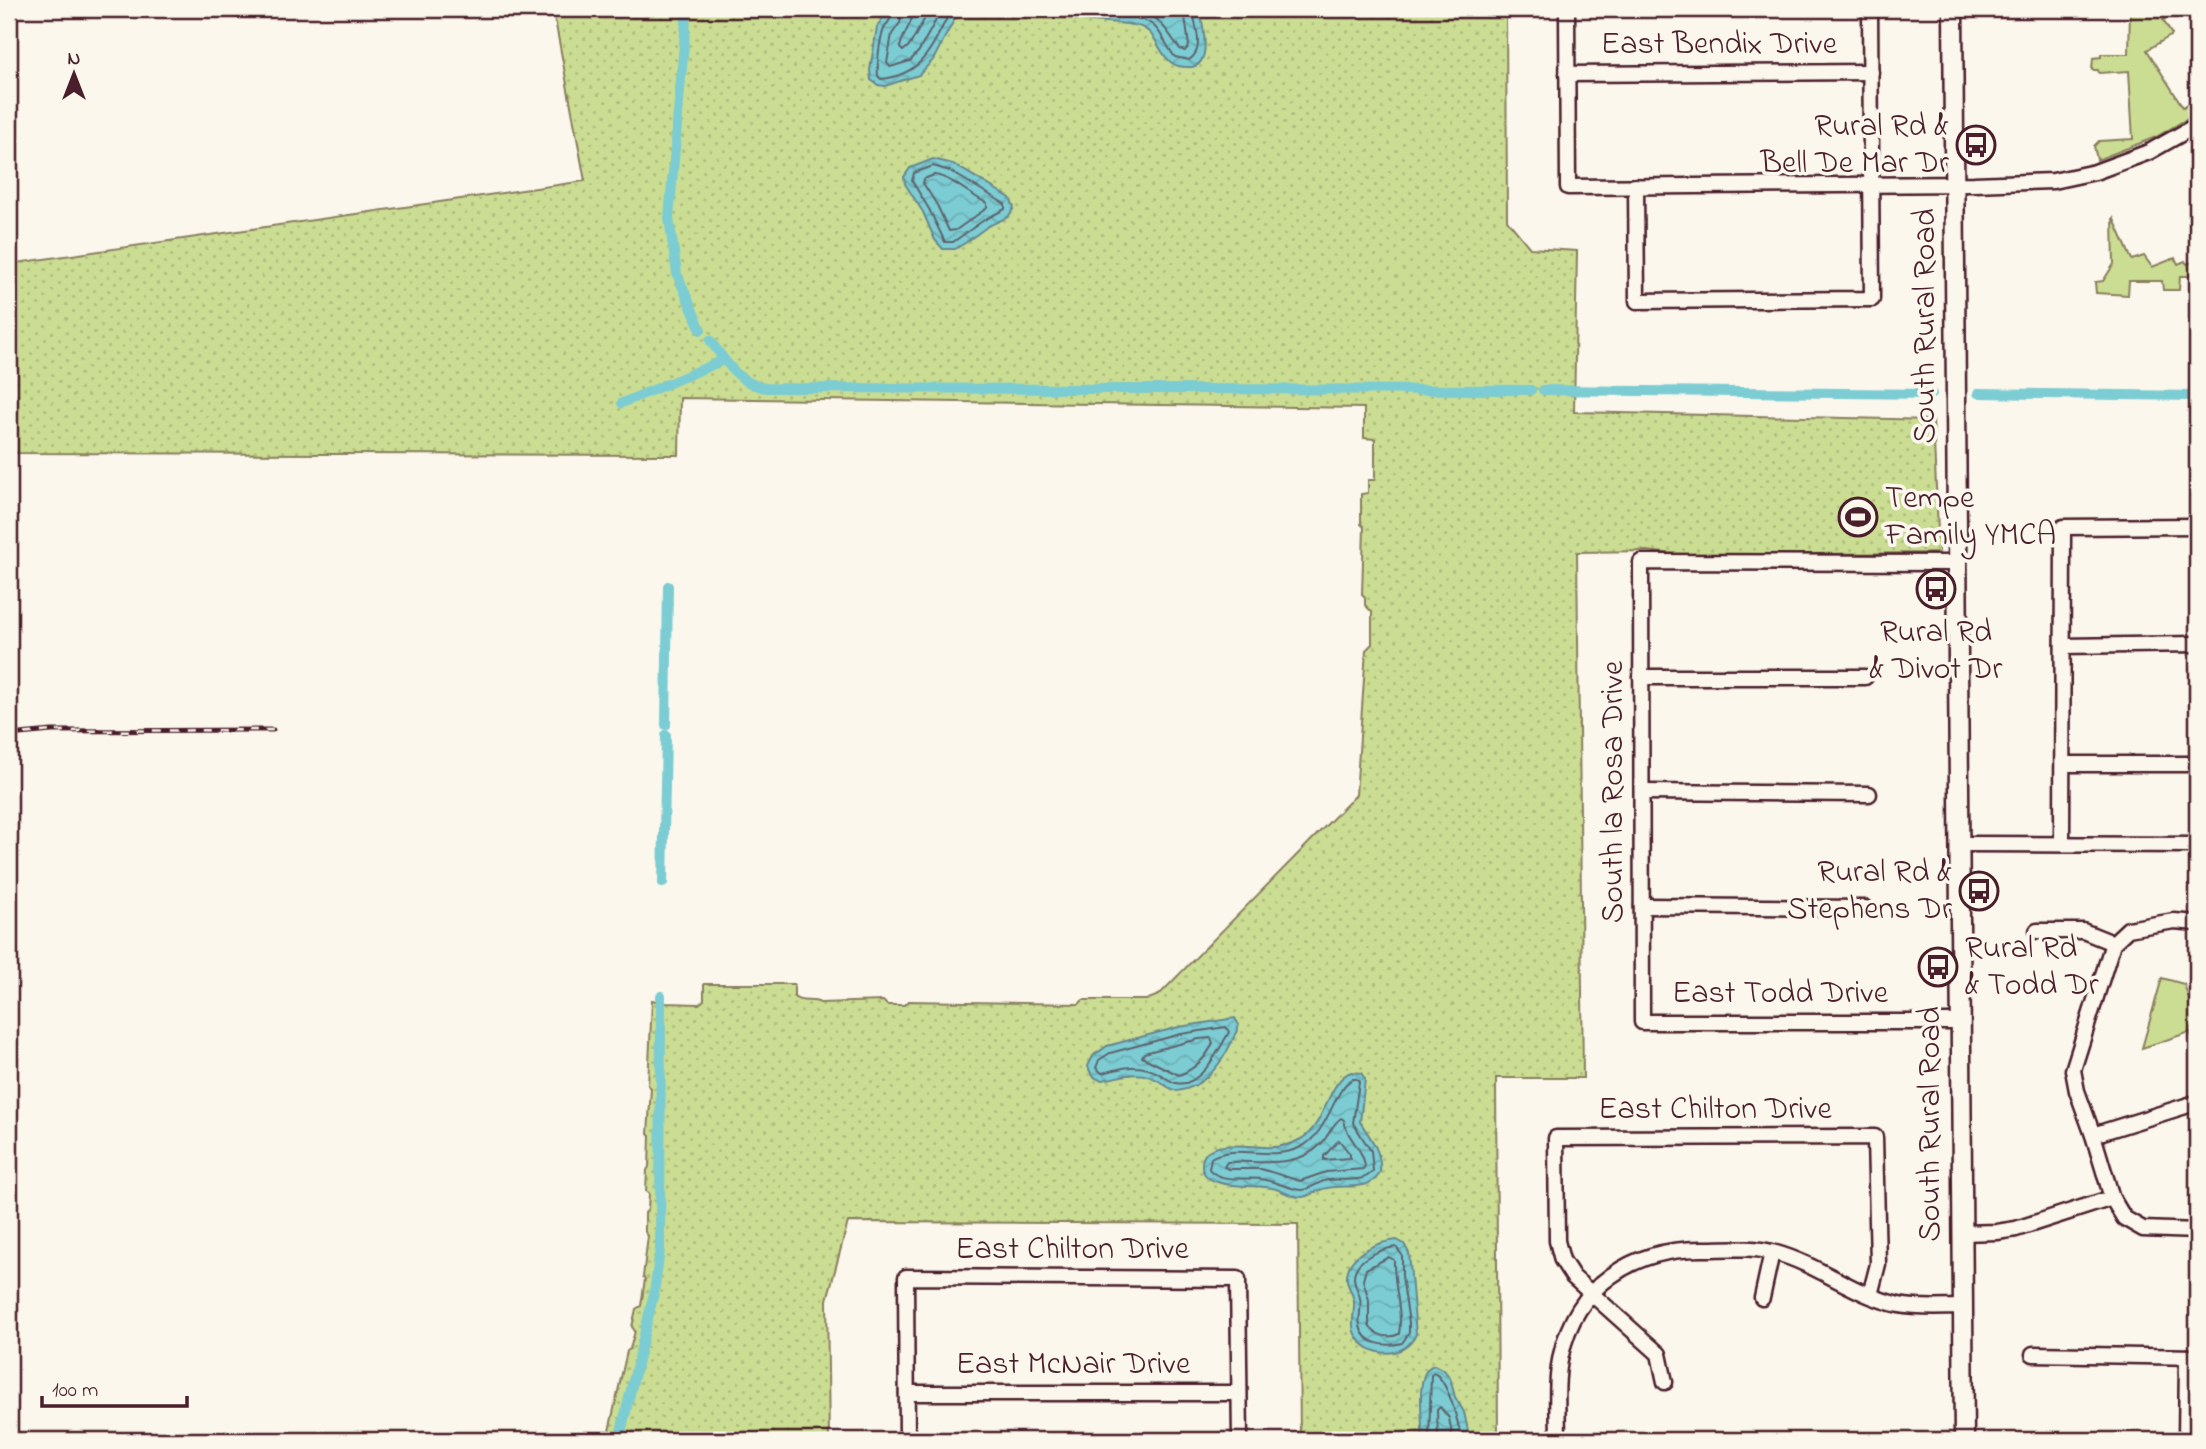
<svg xmlns="http://www.w3.org/2000/svg" width="2206" height="1449" font-family="'Indie Flower',sans-serif">
  <defs>
    <pattern id="grass-dots" width="8" height="8" patternUnits="userSpaceOnUse" patternTransform="scale(1.75)"><rect width="8" height="8" fill="#cadd92"/><path d="M2 2h.1M6 6h.1" fill="none" stroke="#afbd7e" stroke-width="1.8" stroke-linecap="round"/></pattern>
    <pattern id="water-waves" width="16" height="10" patternUnits="userSpaceOnUse" patternTransform="scale(1.75)"><rect width="16" height="10" fill="#7bccd3"/><path d="M0 5q4-4 8 0t8 0" fill="none" stroke="#6cafb5"/></pattern>
  </defs>
  <rect width="100%" height="100%" fill="#fbf7ec"/>
  <filter id="ink" filterUnits="userSpaceOnUse"><feTurbulence type="fractalNoise" baseFrequency=".0143" numOctaves="2"/><feDisplacementMap in="SourceGraphic" scale="14" xChannelSelector="R" yChannelSelector="G"/><feConvolveMatrix kernelMatrix="1 2 1 2 8 2 1 2 1" color-interpolation-filters="sRGB"/></filter>
  <g filter="url(#ink)">
    <path fill="url(#grass-dots)" stroke="#8a7e5e" stroke-width="2" d="M553,9h953l1,211 23,28 47,3 -3,161 359,8 6,133 -258,2 -34,-4 -70,1 6,526h-87l2,362h-198l-2,-216 -450,-2 -21,78 2,140h-222l20,-89 3,-2 5,-18 -3,-4 4,-18 5,-3 4,-27 -2,-2 5,-41 -3,-4v-19l3,-4 1,-16 -3,-2 1,-21 2,-3 1,-31 -2,-2 3,-46 -3,-3 4,-85 14,3 33,1 5,-4v-16h90v13c8,7 18,1 26,6l63,-2 4,4h17l4,-4 171,3 4,-4h63l13,-5 197,-200 10,-145 6,-6v-32l-7,-7v-7l-3,-3 2,-68 -3,-3v-30l7,-1v-13h7v-41l-11,-1v-30l-684,-10 -1,57 -670,-2v-189l576,-83z"/>
    <g fill="#cadd92" stroke="#8a7e5e" stroke-width="2">
      <path d="M2130,9h51l-18,11 9,15 -25,15 36,57 14,-9v15l-41,24 -59,23 -3,-14 5,-5 34,-2 -4,-68 -30,2 -1,-3h-6l1,-12 8,-1v-3h28z"/>
      <path d="M2113,217l19,43 12,-4 8,11 23,-9 3,6 7,-3 2,3 10,-4v16h-17l-1,14h-16l-1,-9h-33l-1,14 -32,-2 -1,-11 8,-1 11,-17z"/>
      <path d="M2162,978l22,6 9,26 4,3v38l-7,-19 -48,16z"/>
    </g>
    <g fill="url(#water-waves)" stroke="#678790" stroke-width="2">
      <path d="M888,9h72l-27,51 -14,15 -34,11 -7,-1 -7,-5 -1,-10 7,-43z"/>
      <path d="M1047,9h153c2,15 15,60 -13,58 -5,0 -11,-1 -15,-4 -14,-10 -15,-30 -31,-36 -23,-8 -79,-2 -94,-18z"/>
      <path d="M933,159l20,5 57,34 4,10 -6,9 -20,9 -23,17 -10,6h-12l-8,-9 -12,-28 -18,-28 -1,-7 6,-9z"/>
      <path d="M1235,1018l4,7c-11,29 -29,62 -62,66 -8,-2 -13,-7 -20,-11 -20,-11 -35,-3 -55,0 -8,-1 -12,-6 -14,-14l5,-10 14,-10 72,-19z"/>
      <path d="M1351,1072l10,1 4,6 -5,43c11,16 22,30 20,50 -8,20 -36,12 -53,16 -9,1 -16,8 -25,9 -11,1 -19,-7 -30,-9 -17,-4 -69,3 -70,-22 -1,-29 46,-19 63,-19 12,1 25,-2 36,-8 25,-14 26,-58 50,-67z"/>
      <path d="M1397,1240l7,4 5,9 7,81c-11,26 -49,24 -61,0 -5,-10 0,-22 -1,-33 -1,-7 -6,-14 -7,-21 -2,-25 29,-38 50,-40z"/>
      <path d="M1434,1365l10,5 6,8 5,19 9,15 6,28h-48c2,-18 -9,-69 12,-75z"/>
    </g>
    <g fill="none" stroke-linecap="round" stroke-linejoin="round">
      <g stroke="#5e646e" stroke-width="2">
        <path d="M894,9c-1,9 -6,12 -10,20 -5,12 -7,35 -6,47l3,3c46,-5 51,-36 71,-70"/>
        <path d="M903,9l-3,14 -8,11 -5,29 3,4 20,-6 9,-10 23,-42"/>
        <path d="M914,9c-1,15 -12,25 -14,39l3,3 7,-6 20,-36"/>
        <path d="M1064,9l8,3c19,0 67,2 81,13 9,8 14,22 22,32l14,3c17,-11 5,-34 4,-51"/>
        <path d="M1133,9c29,7 30,18 47,40l5,2 4,-5 -5,-37"/>
        <path d="M933,166l17,5 55,33v5l-21,11 -31,22h-8l-16,-33 -17,-28 2,-8z"/>
        <path d="M934,175c20,3 35,20 53,28v5l-31,22 -7,1 -12,-26 -14,-22 1,-4z"/>
        <path d="M1226,1027l3,5c-9,16 -29,57 -53,51 -6,-1 -10,-6 -15,-8 -7,-5 -18,-8 -26,-8 -11,-1 -22,4 -33,6l-6,-5 3,-8 11,-7 71,-19z"/>
        <path d="M1211,1038l2,5c-7,15 -18,26 -34,32l-37,-18 2,-4 55,-14z"/>
        <path d="M1353,1079h4l2,3 -6,41 18,28 2,20c-10,13 -30,7 -46,9 -9,2 -16,9 -25,10 -7,1 -30,-10 -42,-11 -15,-2 -40,4 -51,-10l2,-11c25,-15 60,4 90,-11 29,-15 32,-59 52,-68z"/>
        <path d="M1341,1118l3,2c2,18 19,28 21,46l-2,3 -37,3 -26,9 -39,-12h-32l-5,-2 3,-5c31,-2 69,8 94,-18 8,-8 11,-20 20,-26z"/>
        <path d="M1339,1140l11,14v4l-26,2v-4z"/>
        <path d="M1396,1247l6,8v21l7,47v10l-7,10c-15,4 -38,2 -42,-17 -2,-9 2,-18 0,-28 -1,-7 -6,-13 -6,-21 0,-18 27,-28 42,-30z"/>
        <path d="M1389,1257l5,3c-1,24 9,51 5,74 -10,5 -23,2 -30,-8v-26l-6,-20 3,-11z"/>
        <path d="M1429,1440l2,-65 3,-2c15,8 24,51 28,67"/>
        <path d="M1438,1440l-1,-30 3,-3 9,11 4,22"/>
      </g>
      <g stroke="#7bccd3" stroke-width="10">
        <path d="M687,9l-18,209 8,56 24,56"/>
        <path d="M710,340c15,21 29,44 56,48l765,2"/>
        <path d="M1543,390l389,4"/>
        <path d="M1978,393l219,3"/>
        <path d="M622,403l102,-43"/>
        <path d="M666,725l2,-139"/>
        <path d="M663,883l3,-148"/>
        <path d="M619,1440l35,-147 6,-43 1,-254"/>
      </g>
      <defs>
        <g id="minor">
          <path d="M1567,9l1,178 406,-3 79,-3 42,-9 54,-20 48,-27"/>
          <path d="M1567,74l304,-2"/>
          <path d="M1636,186l1,115 235,-2 -2,-290"/>
          <path d="M1957,563l-316,-1 1,460h318"/>
          <path d="M2063,646l134,-2"/>
          <path d="M1641,677h224"/>
          <path d="M2063,764h134"/>
          <path d="M1642,792l227,2"/>
          <path d="M1959,844l238,1"/>
          <path d="M2062,844l1,-317 134,-1"/>
          <path d="M1642,906l223,2"/>
          <path d="M2197,923l-23,-2 -46,8 -15,14 -40,127 4,21 16,44 19,63 12,20 19,11 54,2"/>
          <path d="M2037,931h46l30,12"/>
          <path d="M2093,1135l99,-31"/>
          <path d="M1961,1233l36,-1 19,-3 96,-31"/>
          <path d="M1762,1298l10,-46"/>
          <path d="M2033,1354l164,3"/>
          <path d="M1665,1382l-6,-28 -86,-77 -11,-17 -5,-19 -1,-103 319,-1 3,127 -8,31"/>
          <path d="M907,1393h332"/>
          <path d="M907,1440l-1,-163 332,2 2,161"/>
          <path d="M1558,1440c0,-28 -3,-57 3,-85 15,-70 72,-106 140,-106 25,0 51,-3 75,4 43,12 78,42 123,52 20,4 43,2 64,2"/>
          <path d="M2186,1440l1,-83"/>
        </g>
        <path id="major" d="M1953,9l11,1431"/>
      </defs>
      <use href="#minor" stroke="#4a1f2b" stroke-width="19"/>
      <use href="#major" stroke="#4a1f2b" stroke-width="23"/>
      <use href="#minor" stroke="#fbf7ec" stroke-width="14"/>
      <use href="#major" stroke="#fbf7ec" stroke-width="18"/>
      <defs>
        <path id="rail" d="M9,735l43,-4 221,-1"/>
      </defs>
      <use href="#rail" stroke="#4a1f2b" stroke-width="5"/>
      <use href="#rail" stroke="#fbf7ec" stroke-width="2.5" stroke-dasharray="8" stroke-linecap="butt"/>
    </g>
  </g>
  <defs>
    <symbol id="bus-ring" viewBox="-11 -11 22 22"><circle r="9.5" fill="#fbf7ec" stroke="#4a1f2b" stroke-width="1.5"/><path d="M-5-6H5V4H4V6H2V4H-2V6H-4V4H-5ZM-3.5-4V0h7V-4ZM-3.5 1.2v1.5H-2V1.2ZM2 1.2v1.5H3.5V1.2Z" fill="#4a1f2b"/></symbol>
    <symbol id="stadium-ring" viewBox="-11 -11 22 22"><circle r="9.5" fill="#fbf7ec" stroke="#4a1f2b" stroke-width="1.5"/><path d="M0-5a6.5 5 0 1 0 0 10a6.5 5 0 1 0 0-10ZM-3.5-1.8h7v3.6h-7Z" fill="#4a1f2b"/></symbol>
  </defs>
  <g fill-rule="evenodd">
    <use href="#bus-ring" x="1954" y="123" width="44" height="44"/>
    <use href="#stadium-ring" x="1836" y="495" width="44" height="44"/>
    <use href="#bus-ring" x="1914" y="567" width="44" height="44"/>
    <use href="#bus-ring" x="1957" y="869" width="44" height="44"/>
    <use href="#bus-ring" x="1916" y="945" width="44" height="44"/>
  </g>
  <g text-anchor="middle" dominant-baseline="central" stroke-width="7" stroke-linejoin="round" paint-order="stroke">
    <g font-size="32" fill="#4a1f2b" stroke="#fbf7ec">
      <text x="1719" y="45">East Bendix Drive</text>
      <text transform="translate(1926 326) rotate(-90)">South Rural Road</text>
      <text transform="translate(1614 792) rotate(-90)">South la Rosa Drive</text>
      <text x="1780" y="994">East Todd Drive</text>
      <text x="1715" y="1110">East Chilton Drive</text>
      <text transform="translate(1931 1124) rotate(-90)">South Rural Road</text>
      <text x="1072" y="1250">East Chilton Drive</text>
      <text x="1073" y="1365">East McNair Drive</text>
    </g>
    <g font-size="32" fill="#4a1f2b" stroke="#fbf7ec" text-anchor="end">
      <text x="1949" y="127">Rural Rd &amp;<tspan x="1949" dy="37">Bell De Mar Dr</tspan></text>
      <text x="1885" y="499" text-anchor="start">Tempe<tspan x="1885" dy="37">Family YMCA</tspan></text>
      <text x="1936" y="633" text-anchor="middle">Rural Rd<tspan x="1936" dy="37">&amp; Divot Dr</tspan></text>
      <text x="1952" y="873">Rural Rd &amp;<tspan x="1952" dy="37">Stephens Dr</tspan></text>
      <text x="1965" y="949" text-anchor="start">Rural Rd<tspan x="1965" dy="37">&amp; Todd Dr</tspan></text>
    </g>
  </g>
  <rect width="2206" height="1449" fill="none" stroke="#fbf7ec" stroke-width="35"/>
  <rect x="18" y="18" width="2171" height="1414" fill="none" stroke="#4a1f2b" stroke-width="2.5" filter="url(#ink)"/>
  <g transform="translate(74 74)" stroke="#fbf7ec" stroke-width="5" paint-order="stroke">
  <path d="M0-5L12 26L0 18L-12 26Z" fill="#4a1f2b"/>
  <text y="-10" font-size="19" font-weight="bold" text-anchor="middle" fill="#4a1f2b">N</text>
  </g>
  <path d="M42 1396v10h145v-10" fill="none" stroke="#4a1f2b" stroke-width="3.5"/>
  <text x="52" y="1396" font-size="21" fill="#4a1f2b" stroke="#fbf7ec" stroke-width="5" paint-order="stroke">100 m</text>
</svg>
